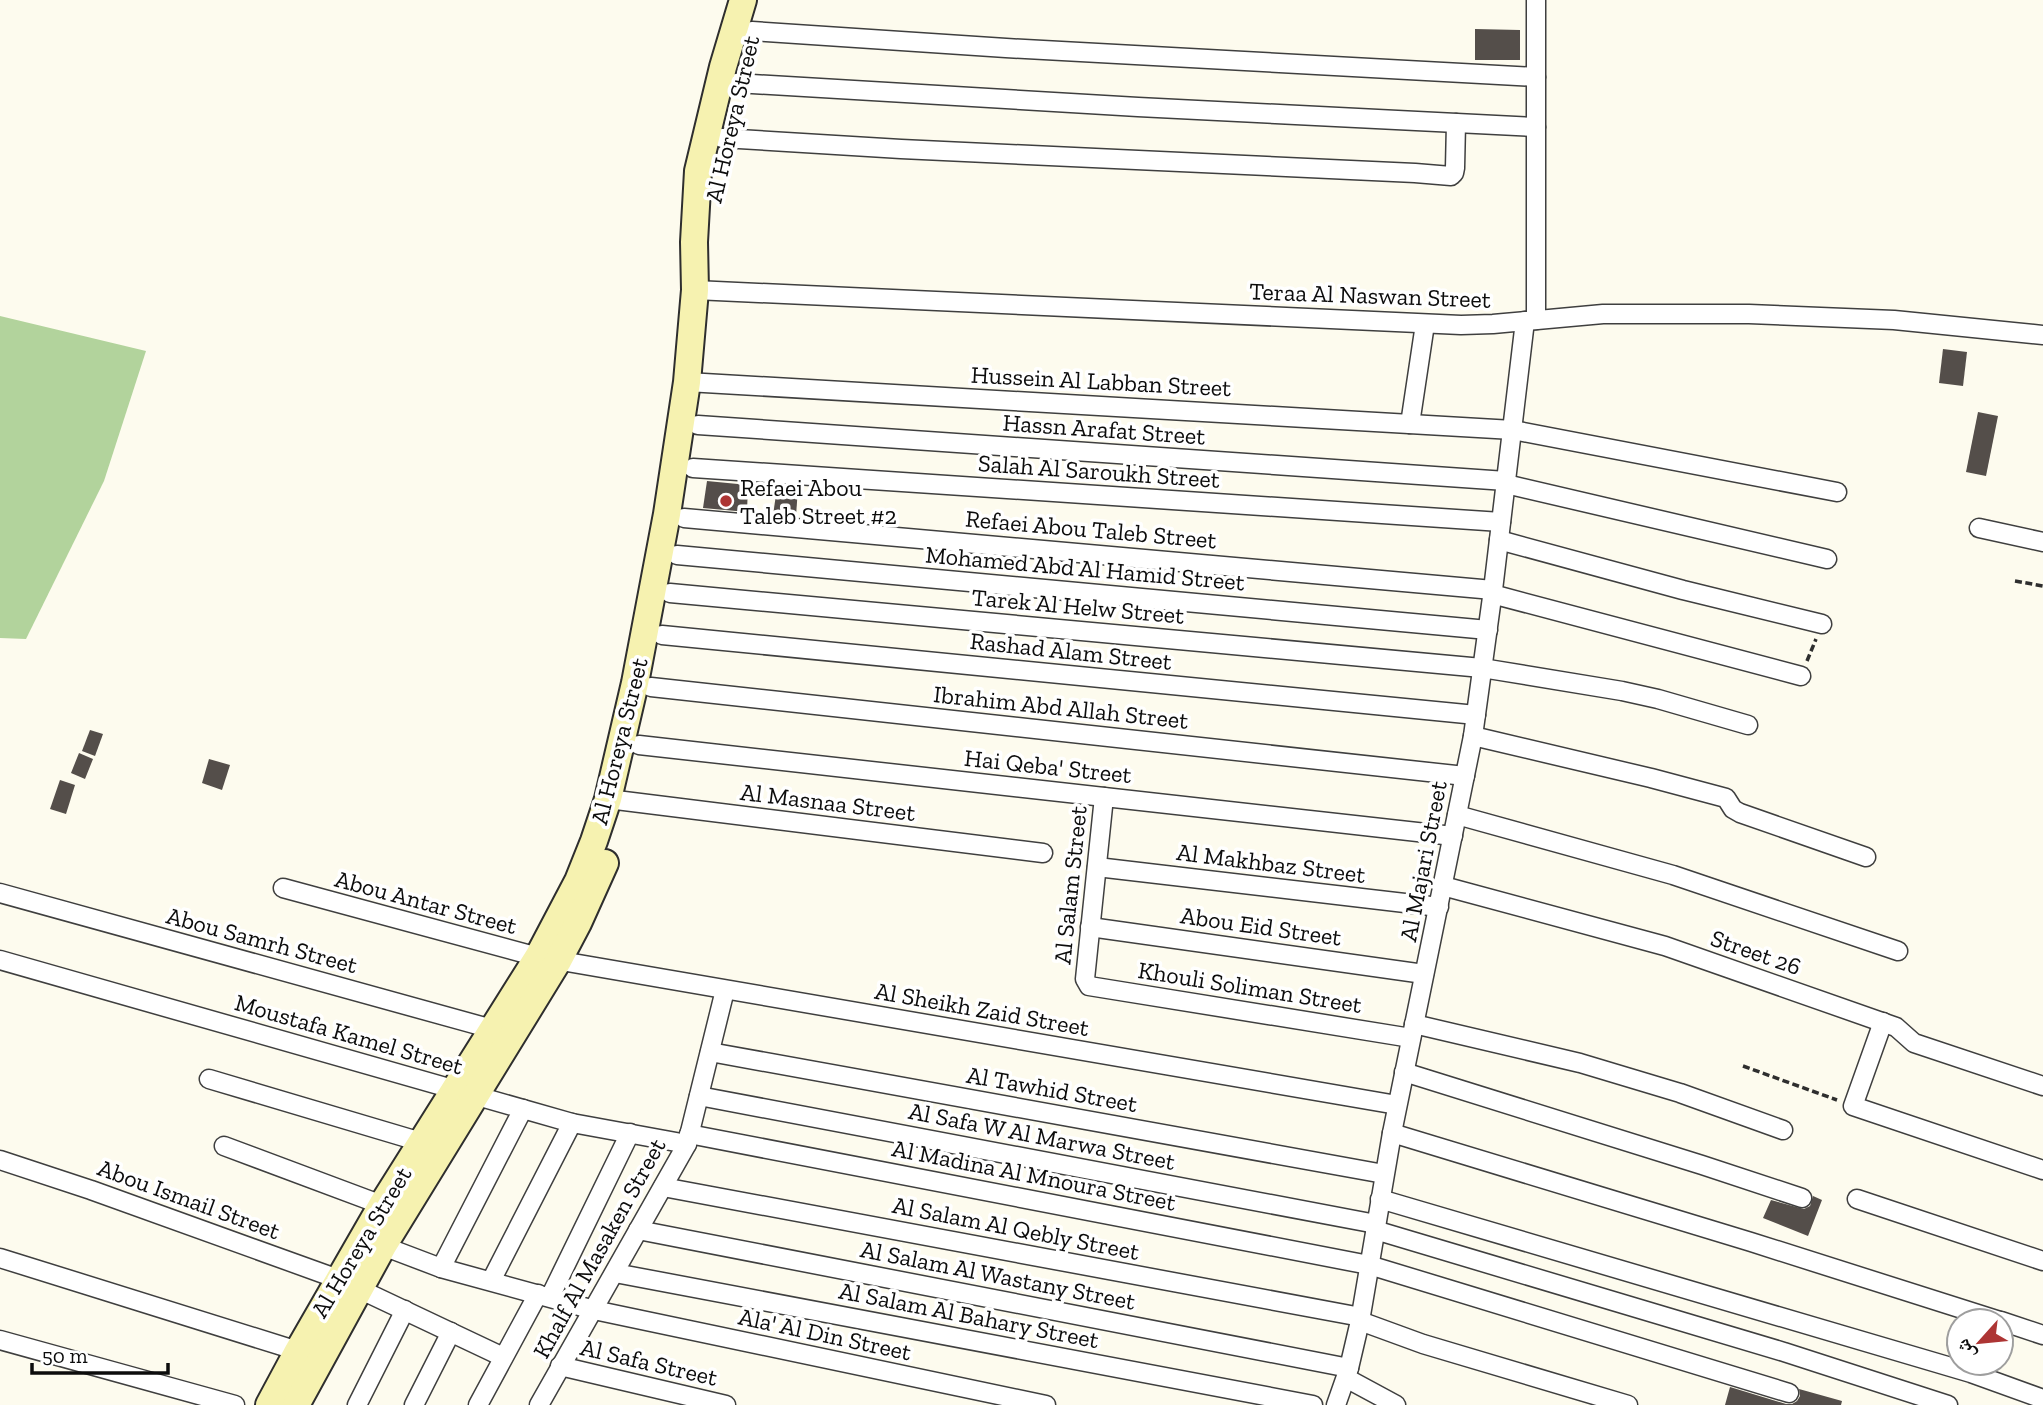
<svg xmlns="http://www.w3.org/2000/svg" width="2043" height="1405" font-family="'Zilla Slab','Noto Naskh Arabic',serif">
  <rect width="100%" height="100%" fill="#fdfbee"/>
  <path fill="#b2d39c" d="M0,316l146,35 -42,130 -78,158 -26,-1z"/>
  <g fill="#544e4a">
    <path d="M1475,29l45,1v30h-45z"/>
    <path d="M1943,349l24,3 -4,34 -24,-3z"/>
    <path d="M1978,412l20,4 -12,60 -20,-4z"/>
    <path d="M707,481l41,4 -1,27 -44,-4z"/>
    <path d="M798,487l-2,30 -23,-2 4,-27z"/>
    <path d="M90,730l13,4 -8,22 -13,-5z"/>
    <path d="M79,753l14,6 -8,20 -14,-6z"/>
    <path d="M209,759l21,6 -8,25 -20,-7z"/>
    <path d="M60,780l15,5 -9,29 -16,-5z"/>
    <path d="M1813,1196l9,4 -14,36 -45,-18 8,-18 33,9 6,-3z"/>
    <path d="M1730,1387l56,17h6l5,-3 3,-5 -1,-7 43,12 -1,4h-116z"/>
  </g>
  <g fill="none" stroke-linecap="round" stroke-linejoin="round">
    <defs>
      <g id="minor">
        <path d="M1536,0v320"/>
        <path d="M752,31l254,17 530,29"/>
        <path d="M736,83l402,24 398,20"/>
        <path d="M722,138l179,11 514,24 36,3 3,-3 1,-5 1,-45"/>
        <path d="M695,290l766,35 32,-1 110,-10h146l145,6 149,15"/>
        <path d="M687,382l826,48 324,62"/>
        <path d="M1410,424l15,-100"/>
        <path d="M698,425l808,56"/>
        <path d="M693,468l808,54"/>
        <path d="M1506,484l321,75"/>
        <path d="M684,518l809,72"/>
        <path d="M1979,528l64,14"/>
        <path d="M1499,540l184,50 139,34"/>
        <path d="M677,555l811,75"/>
        <path d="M670,593l812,75 140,23 36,8 90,26"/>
        <path d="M1492,594l309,82"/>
        <path d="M662,635l814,80"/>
        <path d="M651,687l814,89"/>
        <path d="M1473,736l178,42 75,20 7,11 7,4 126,44"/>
        <path d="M639,745l814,91"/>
        <path d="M1104,797l-19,182 4,7 322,52"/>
        <path d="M608,799l435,54"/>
        <path d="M1457,815l216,60 225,76"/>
        <path d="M1097,867l342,40"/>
        <path d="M1443,886l222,60 231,81 18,16 129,43"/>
        <path d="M283,888l255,69 859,148"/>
        <path d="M0,893l503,139"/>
        <path d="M1090,927l334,47"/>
        <path d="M0,960l572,163 115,21"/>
        <path d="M1883,1022l-30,84 190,64"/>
        <path d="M1414,1024l166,39 100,30 103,37"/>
        <path d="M710,1052l674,122"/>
        <path d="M1404,1072l298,93 100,33"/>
        <path d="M209,1079l212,63"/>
        <path d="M699,1096l677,128"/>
        <path d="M1392,1133l359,109 249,79"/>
        <path d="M689,1134l680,131 420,128"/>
        <path d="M224,1146l158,59"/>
        <path d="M0,1160l91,30 247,89 165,78"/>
        <path d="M663,1187l698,130"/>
        <path d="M1380,1199l591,174 72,26"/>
        <path d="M1857,1199l186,62"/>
        <path d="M638,1230l711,138"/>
        <path d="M1375,1230l409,122 164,53"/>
        <path d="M383,1246l58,22 153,42 452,95"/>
        <path d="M0,1258l298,93"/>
        <path d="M441,1268l82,-159"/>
        <path d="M615,1273l698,132"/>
        <path d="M491,1281l81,-158"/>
        <path d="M550,1297l80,-164"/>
        <path d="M1360,1321l63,23 205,61"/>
        <path d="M2001,1321l42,14"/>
        <path d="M0,1340l235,65"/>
        <path d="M560,1366l166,39"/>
        <path d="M1346,1378l50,27"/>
        <path d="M357,1405l48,-95"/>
        <path d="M414,1405l37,-73"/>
        <path d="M478,1405l60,-111"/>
        <path d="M539,1405l148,-261 38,-154"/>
        <path d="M1336,1405l13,-37 11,-47 32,-188 81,-397 20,-146 32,-269"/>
      </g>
      <g id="secondary">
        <path d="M269,1405l29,-54 84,-146 156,-248 40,-76 16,-40 14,-42 27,-116 32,-169 20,-132 8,-92 -1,-48 4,-71 25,-104 20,-67"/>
        <path d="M296,1405l87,-159 175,-285 20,-38 27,-60"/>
      </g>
    </defs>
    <use href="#minor" stroke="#3f3f3f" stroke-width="21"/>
    <use href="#secondary" stroke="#2e2e2e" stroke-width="30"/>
    <g stroke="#2e2e2e" stroke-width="3.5" stroke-dasharray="7 3.5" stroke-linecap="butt">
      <path d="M2015,581l28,5"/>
      <path d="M1807,661l9,-22"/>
      <path d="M1743,1066l94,34"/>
    </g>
    <use href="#minor" stroke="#fff" stroke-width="18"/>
    <use href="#secondary" stroke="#f6f2b0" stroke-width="26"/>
  </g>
  <circle fill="#ad3534" stroke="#fff" stroke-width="2.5" cx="726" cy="501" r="7"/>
  <g text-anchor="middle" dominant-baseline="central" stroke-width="7" stroke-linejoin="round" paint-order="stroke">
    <g font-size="24" fill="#0c0c0c" stroke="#fff">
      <text transform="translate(732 119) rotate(-77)">Al Horeya Street</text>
      <text transform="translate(1370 295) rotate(2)">Teraa Al Naswan Street</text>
      <text transform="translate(1101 381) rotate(3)">Hussein Al Labban Street</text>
      <text transform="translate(1104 429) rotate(4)">Hassn Arafat Street</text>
      <text transform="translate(1099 471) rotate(4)">Salah Al Saroukh Street</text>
      <text transform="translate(1091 529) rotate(5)">Refaei Abou Taleb Street</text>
      <text transform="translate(1085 568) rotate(5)">Mohamed Abd Al Hamid Street</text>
      <text transform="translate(1078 606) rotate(5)">Tarek Al Helw Street</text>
      <text transform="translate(1071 651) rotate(6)">Rashad Alam Street</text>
      <text transform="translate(1061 707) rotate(6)">Ibrahim Abd Allah Street</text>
      <text transform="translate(619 741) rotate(-76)">Al Horeya Street</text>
      <text transform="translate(1048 766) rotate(6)">Hai Qeba' Street</text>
      <text transform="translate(828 802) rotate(7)">Al Masnaa Street</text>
      <text transform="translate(1423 861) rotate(-79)">Al Majari Street</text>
      <text transform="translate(1271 863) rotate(7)">Al Makhbaz Street</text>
      <text transform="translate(1070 885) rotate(-84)">Al Salam Street</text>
      <text transform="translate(426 902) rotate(15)">Abou Antar Street</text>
      <text transform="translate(1261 926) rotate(8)">Abou Eid Street</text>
      <text transform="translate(262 940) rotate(15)">Abou Samrh Street</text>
      <text transform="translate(1756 952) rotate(19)">Street 26</text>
      <text transform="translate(1250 987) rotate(9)">Khouli Soliman Street</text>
      <text transform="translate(982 1009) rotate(10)">Al Sheikh Zaid Street</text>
      <text transform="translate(349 1034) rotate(16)">Moustafa Kamel Street</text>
      <text transform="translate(1052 1089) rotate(10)">Al Tawhid Street</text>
      <text transform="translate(1042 1136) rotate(11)">Al Safa W Al Marwa Street</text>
      <text transform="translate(1034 1175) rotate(11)">Al Madina Al Mnoura Street</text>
      <text transform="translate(189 1199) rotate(20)">Abou Ismail Street</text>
      <text transform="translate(1016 1228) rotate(11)">Al Salam Al Qebly Street</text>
      <text transform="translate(361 1242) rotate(-59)">Al Horeya Street</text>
      <text transform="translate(599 1248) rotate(-61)">Khalf Al Masaken Street</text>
      <text transform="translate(998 1275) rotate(11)">Al Salam Al Wastany Street</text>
      <text transform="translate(969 1315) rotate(11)">Al Salam Al Bahary Street</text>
      <text transform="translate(825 1334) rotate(12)">Ala' Al Din Street</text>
      <text transform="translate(649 1362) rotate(13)">Al Safa Street</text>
    </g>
    <g font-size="24" fill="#0c0c0c" stroke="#fff" text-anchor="start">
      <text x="740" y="487">Refaei Abou<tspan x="740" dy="28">Taleb Street #2</tspan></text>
    </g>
  </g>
  <g transform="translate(1980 1342) rotate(243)"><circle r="33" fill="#ffffff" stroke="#9e9e9e" stroke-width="2"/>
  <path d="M0-5L12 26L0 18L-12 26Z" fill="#ad3534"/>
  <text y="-10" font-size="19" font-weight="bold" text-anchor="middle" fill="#0c0c0c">ش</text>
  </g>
  <path d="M32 1363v10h136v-10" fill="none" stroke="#0c0c0c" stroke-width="3.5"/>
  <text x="42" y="1363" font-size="21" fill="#0c0c0c" stroke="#ffffff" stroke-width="5" paint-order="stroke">50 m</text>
</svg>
